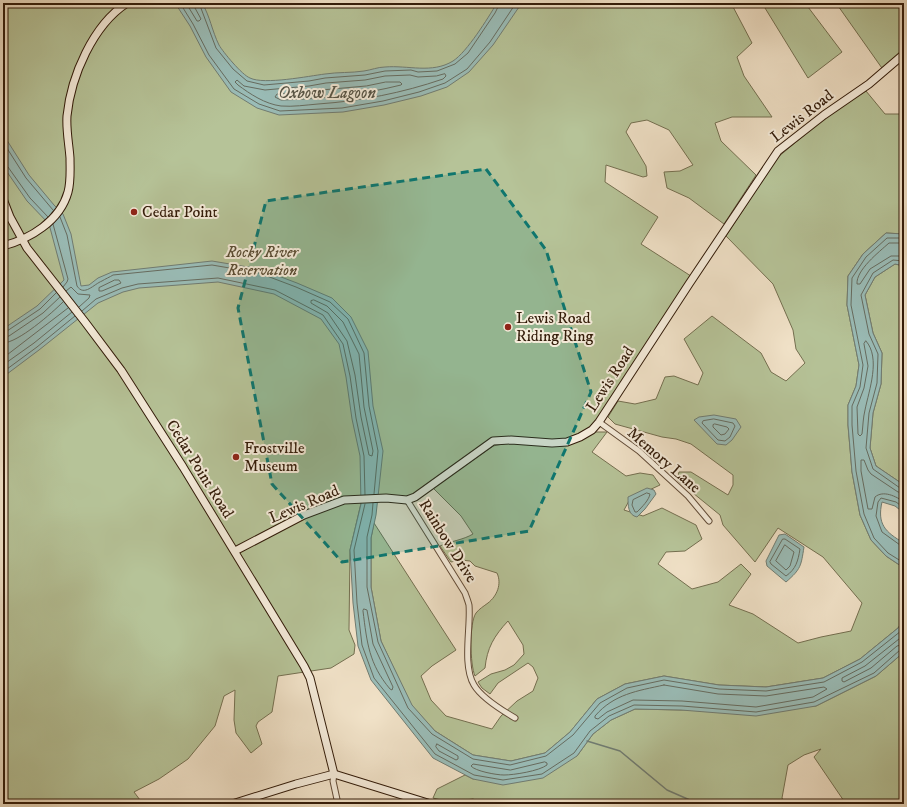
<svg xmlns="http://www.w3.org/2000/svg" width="907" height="807" font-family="'IM FELL DW Pica',serif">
  <rect width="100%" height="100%" fill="#f0e1c7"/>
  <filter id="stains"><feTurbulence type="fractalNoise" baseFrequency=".005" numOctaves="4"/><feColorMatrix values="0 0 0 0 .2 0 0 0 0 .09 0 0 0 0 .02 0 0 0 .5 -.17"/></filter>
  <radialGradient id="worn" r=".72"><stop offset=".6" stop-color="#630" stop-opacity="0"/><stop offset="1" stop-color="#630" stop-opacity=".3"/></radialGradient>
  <g fill="#b6c398" stroke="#746f50">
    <path d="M3,3h728l21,40 -15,14 7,19 28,41h-40l-17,6 6,18 35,34 -32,49 -35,-26 -22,-10 -3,-16 16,-1 13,-6 -24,-35 -22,-10 -16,3 -5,9 20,34 1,10 -4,1 -37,-12 -1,17 53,35 -17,27 53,34 -100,151 -32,15 -68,-5 -77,57 -55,3 -12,51 -1,80 6,15 -1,9 -23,14 -53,8 -6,36 -14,10 -2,4 6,18 -11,9 -15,-20 -2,-13 1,-30 -11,6 -9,30 -27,33 -29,20 -25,13 9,12h-140z"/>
    <path d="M760,3h45l37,49 -34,26 -43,-70z"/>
    <path d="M836,3h68v51l-20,17z"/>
    <path d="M866,91l19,23h19v120l-18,-1 -23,21 -15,22 -1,29 12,60 -3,21 -8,19v20l4,47 8,43 11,25 15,16 18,12v52l-6,8 -38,31 -37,19 -57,9 -47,-2 -55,-9 -39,8 -28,15 -27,33 -25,21 -34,8 -38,-6 -38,-24 -24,-26 -30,-64 -10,-54v-49l3,-15 82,127 -24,16 -11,10 10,24 15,16 46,13 9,-13 16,-15 16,-10 5,-13 -5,-11 -5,-4 -30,20 -8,11 -8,-6 -4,-6 13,-8 14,-4 9,-5 10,-11 -1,-9 -15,-24c-14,15 -21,27 -23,47l-10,8c-5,-11 -6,-53 1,-63 3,-4 8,-7 12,-10 9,-7 14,-19 9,-30l-22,-7 -5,-5 -9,-1 -10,2 -11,-16c11,-5 23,-6 33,-12l-12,-18 -28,-28 60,-42 19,-4 50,4 33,-14h12l-15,20 34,24 14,-3 13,2 7,10 -30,14 -6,11 19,6 19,-8 34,17 6,14 -17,12 -19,1 -8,12 34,25 26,-7 23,-18 10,10 -22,31 24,9 45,29 23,-6 30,-6 11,-28 -39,-46 -45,-29 -23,34 -32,-37 -3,-10 -43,-35 2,-8h12l37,23 5,-10v-10l-42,-31 -15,-5 -14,-2 -47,-13 -7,-7 10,-16 17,3 21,-5 9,-22 9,-1 24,9 5,-12 -19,-34 28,-23 49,37 10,19 15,9 19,-18 -9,-14 -3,-19 -20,-46 -47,-48 51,-78 51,-43z"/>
    <path d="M895,264l9,2v219l-28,-19 -6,-18 3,-35 8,-29 1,-31 -9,-20 -8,-38 10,-18z"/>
    <path d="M904,652v152h-58l-32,-47 7,-8 -17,6 -16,10 -6,33 3,6h-300l-12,-5 -24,3 -16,-4 4,-9 28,-14 8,4 104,-23 16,-22 18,-14 24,-11 46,1 135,-4 60,-30z"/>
  </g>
  <g fill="#9abdb8" stroke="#707c72">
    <path d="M175,3h27c8,13 10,28 17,42 4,7 23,30 31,33 14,7 59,-2 75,-4 13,-2 26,-1 39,-3 7,-1 14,-4 21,-4 23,-2 47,7 68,-6 14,-9 35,-43 44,-58h24l-2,4 -26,38 -24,27 -22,15 -26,9 -37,9 -41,7 -64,3 -22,-7 -26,-16 -25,-35 -16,-31z"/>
    <path d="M3,134l26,41 25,30 9,9 8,20 10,52 8,-1 9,-7 14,-6 100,-11 48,8 37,14 35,15 19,19 17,34 5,55 10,45 -7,64 -5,23v49l10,54 31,64 23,26 38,24 38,6 34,-8 25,-21 27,-33 28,-15 39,-8 55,9 47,2 57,-9 37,-19 38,-31 6,-8v32l-28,24 -60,30 -60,10 -75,-6 -46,-1 -24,11 -18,14 -16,22 -34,22 -40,7 -30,-6 -40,-21 -62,-78 -13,-34 -5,-43 -3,-53 11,-46 -1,-48 -8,-37 -6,-42 -7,-33 -18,-25 -47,-25 -56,-12 -79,6 -16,4 -25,11 -59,47 -36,27v-48l34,-23 27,-26 -15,-56 -22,-23 -24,-35z"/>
    <path d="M886,233l18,1v32l-9,-2 -20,13 -10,18 8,38 9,20 -1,31 -8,29 -3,35 6,18 28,19v28l-9,-7 -13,-4c-5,22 3,30 22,41v25l-18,-12 -15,-16 -11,-25 -8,-43 -4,-47v-20l8,-19 3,-21 -12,-60 1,-29 15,-22z"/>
    <path d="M714,415l22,4 5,8 -9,13 -6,5 -9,-1 -23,-24 5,-3z"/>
    <path d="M647,488l7,2 2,4 -11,15 -8,8c-9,-2 -9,-11 -9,-20z"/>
    <path d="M785,534l19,13c-3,19 -3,22 -18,35l-19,-16 -1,-5 13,-26z"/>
  </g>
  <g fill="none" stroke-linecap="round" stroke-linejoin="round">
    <g stroke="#666c60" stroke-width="1">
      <path d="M180,3l13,21 16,31 25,34 25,15 21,7 62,-3 41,-7 36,-9 26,-9 22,-14 23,-27 26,-39"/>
      <path d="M186,3l11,18h2l2,-2 -6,-11 -1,-5"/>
      <path d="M199,3l17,45 17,21 14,12 17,4 45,-4 16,-3 40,-3 20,-4 26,-1 7,2 19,-1 18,-7 13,-11 27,-40 5,-10"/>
      <path d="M445,74l1,2 -3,3c-41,14 -82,22 -125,25 -12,1 -25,3 -37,2 -16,-2 -31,-12 -43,-21l-3,-3 2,-2 7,6 21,4 44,-4 17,-3 39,-3 20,-4 25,-1 8,2 18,-1z"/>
      <path d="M386,82h14l2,2 -1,1c-40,10 -79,14 -120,15l-6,-3 2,-3 89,-8z"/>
      <path d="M3,142l23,36 27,32"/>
      <path d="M3,165l5,2 22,31 18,19"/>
      <path d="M60,217l7,18 10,51c7,11 17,-2 25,-5 3,-2 8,-4 11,-6l99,-10 47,8 37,14 34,15 18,17 16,34 5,53 9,45 -4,43"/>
      <path d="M53,224l15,55 -1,3 -4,5"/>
      <path d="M904,238h-17l-21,19 -14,21 -1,27 12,60 -3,22 -8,19v19l4,46 8,43 10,24 14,15 16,10"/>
      <path d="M904,243h-15c-10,9 -33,27 -32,41h3l10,-15 21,-13h13"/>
      <path d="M904,261l-11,-1 -20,13 -12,22 8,39 9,20 -1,29 -8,30 -3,35 7,21 27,19h4"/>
      <path d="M115,280h4l2,3 -19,8h-3v-3z"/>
      <path d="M66,291l5,-4 7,7 12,1 -1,3 -10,9"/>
      <path d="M314,300l13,6 16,16 16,32 5,53 9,44 -1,5 -3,-1 -8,-38 -6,-42 -8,-34 -19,-28 -17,-10v-2z"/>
      <path d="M82,311l14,-12 26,-11 16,-4 80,-6 57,12 48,25 20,29 7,32 6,42 8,38 1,39"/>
      <path d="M3,332l4,-1 33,-22 16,-16"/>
      <path d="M3,337l6,-1 34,-23 17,-16"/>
      <path d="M866,341c15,17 3,49 -1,69 -2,8 -2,16 -3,24l-2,2 -2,-2 -1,-27 7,-19 4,-22 -4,-22z"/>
      <path d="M3,343c15,0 49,-30 60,-41"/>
      <path d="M3,358l65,-50"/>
      <path d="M3,365l31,-22 38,-31"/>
      <path d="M3,372l34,-25 38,-31"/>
      <path d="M714,419l19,4 2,3 -5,11 -5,4 -7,-1 -16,-17 1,-2z"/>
      <path d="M715,424l12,3 2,2 -4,5 -4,1 -8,-8v-2z"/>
      <path d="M647,493l3,1c-1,6 -8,13 -13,18h-2l-3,-7 1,-5z"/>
      <path d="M904,493l-6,-1 -27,-18 -3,-4 -4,-10h-3v11l7,38h4l3,-12c8,-7 21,-1 29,5"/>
      <path d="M373,503l-1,12 -5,22v50l11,55 30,66 24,26 41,25 37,6 36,-9 27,-21 27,-32 27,-15 37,-8 55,9 47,2 58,-9 38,-20 39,-31 3,-4"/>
      <path d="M365,504l-11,46 3,53 5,42 12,33 61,76 39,21 29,5 39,-6 32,-21 16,-22 19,-15 25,-11 48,1 74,6 58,-10 60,-29 26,-23 4,-1"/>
      <path d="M904,508l-8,-6 -15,-4 -3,4 -2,14 6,16 18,13 4,1"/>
      <path d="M783,539h2l15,10c-2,12 -4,20 -14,27l-15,-12 -1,-2z"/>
      <path d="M785,545l9,7 -4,14 -4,4 -10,-9z"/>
      <path d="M364,609l3,1 6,34 20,43 -1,3 -2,-1c-21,-25 -23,-46 -27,-78z"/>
      <path d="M904,635l-39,31 -23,12v3l2,1 27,-14 26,-22 7,-2"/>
      <path d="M664,685l54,9 48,2 58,-9 3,2 -14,8 -57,10 -74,-6 -49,-1 -26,12 -9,7 -3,-1v-2c19,-22 42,-25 69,-31z"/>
      <path d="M437,744l21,12v3l-2,1 -17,-9 -3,-4z"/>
      <path d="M545,762l2,1v2c-8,6 -33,10 -43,10 -8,0 -29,-4 -33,-9l2,-2 37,6z"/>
    </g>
    <path stroke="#707c72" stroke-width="1.5" d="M587,741l33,10 47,39 32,14"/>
    <defs>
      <g id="street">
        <path d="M599,422l40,29 49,45 21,25"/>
        <path d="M407,500l58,93c1,3 3,8 4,12 2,22 -7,60 5,80 7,12 29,26 41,33"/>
        <path d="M334,774l-1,7 5,23"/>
      </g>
      <g id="secondary">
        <path d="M3,199l7,18 17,31 58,74 36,48 62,97 121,199 6,12 24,96"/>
        <path d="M3,246c27,-7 57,-25 65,-54 3,-11 2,-23 2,-34 -1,-14 -4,-28 -3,-42 4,-40 26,-91 60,-113"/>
        <path d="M235,551l69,-36 40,-15 42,-2 21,2 8,-3 78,-56 18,-1 41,3 15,-1 13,-5 12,-7 7,-8 90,-138 89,-133 46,-36 45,-31 35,-30"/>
        <path d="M232,804l64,-20 38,-10 97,30"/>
      </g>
    </defs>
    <use href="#street" stroke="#624c38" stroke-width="7"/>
    <use href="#secondary" stroke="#321b09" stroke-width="9"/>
    <use href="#street" stroke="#f5ecdb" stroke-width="5"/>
    <use href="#secondary" stroke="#f5ecdb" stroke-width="7"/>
  </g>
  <path fill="#0f766e" fill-opacity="0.2" stroke="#0f766e" stroke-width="3" stroke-dasharray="8 5" stroke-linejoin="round" d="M486,169l60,81 45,142 -62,139 -187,31 -70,-78 -34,-176 28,-107z"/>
  <g fill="#8f2418" stroke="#f5ecdb" stroke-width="1.5">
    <circle cx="134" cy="212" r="4"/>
    <circle cx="508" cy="327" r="4"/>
    <circle cx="236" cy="457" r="4"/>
  </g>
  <g text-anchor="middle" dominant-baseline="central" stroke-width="4" stroke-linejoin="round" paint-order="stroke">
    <g font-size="16" fill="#321b09" stroke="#f5ecdb">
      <text transform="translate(802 116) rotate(-38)">Lewis Road</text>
      <text transform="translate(610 379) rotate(-57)">Lewis Road</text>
      <text transform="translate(664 460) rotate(41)">Memory Lane</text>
      <text transform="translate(200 469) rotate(58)">Cedar Point Road</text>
      <text transform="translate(304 504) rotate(-23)">Lewis Road</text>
      <text transform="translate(448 541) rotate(58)">Rainbow Drive</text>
    </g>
    <g font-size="16" fill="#321b09" stroke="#f5ecdb" text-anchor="start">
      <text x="142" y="212">Cedar Point</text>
      <text x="516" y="318">Lewis Road<tspan x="516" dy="18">Riding Ring</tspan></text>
      <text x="244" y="448">Frostville<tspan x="244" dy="18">Museum</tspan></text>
    </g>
    <g font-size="16" font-style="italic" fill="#5a4d34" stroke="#f5ecdb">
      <text x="262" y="252">Rocky River<tspan x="262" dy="18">Reservation</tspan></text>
    </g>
    <g font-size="17" font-style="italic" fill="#565446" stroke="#f5ecdb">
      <text x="327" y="93">Oxbow Lagoon</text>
    </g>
  </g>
  <rect width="907" height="807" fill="none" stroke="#f0e1c7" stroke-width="16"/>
  <rect x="4" y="4" width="899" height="799" fill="none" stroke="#321b09" stroke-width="2"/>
  <rect x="8" y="8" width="891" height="791" fill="none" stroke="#321b09"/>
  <rect width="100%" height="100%" filter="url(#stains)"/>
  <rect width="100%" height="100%" fill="url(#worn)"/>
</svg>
